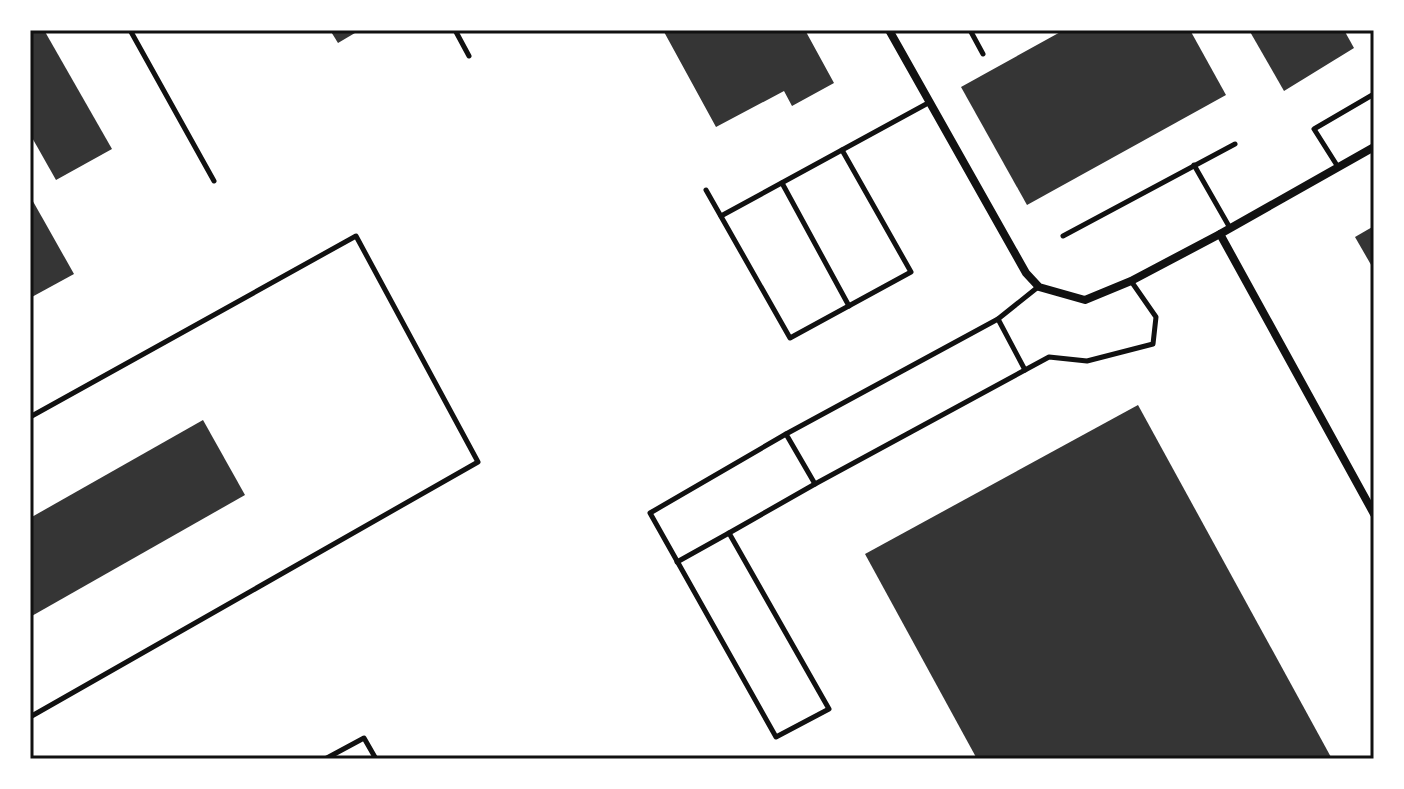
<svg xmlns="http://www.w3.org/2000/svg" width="1404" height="789" font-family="'IBM Plex Sans',sans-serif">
  <rect width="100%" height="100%" fill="#fff"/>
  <g fill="#353535">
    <path d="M34,30h10l68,119 -56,31 -26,-46v-102z"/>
    <path d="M330,30h30l-22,13z"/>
    <path d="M663,30h142l29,53 -42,23 -8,-15 -68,36z"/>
    <path d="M1064,30h126l36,65 -199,110 -66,-118z"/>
    <path d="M1249,30h95l10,18 -70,43z"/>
    <path d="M30,196l44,78 -44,24z"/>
    <path d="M1374,226v44l-19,-33z"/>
    <path d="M1138,405l194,354h-355l-112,-205z"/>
    <path d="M203,420l42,75 -215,122v-99z"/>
  </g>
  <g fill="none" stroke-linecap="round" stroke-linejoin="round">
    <g stroke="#111" stroke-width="5">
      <path d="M130,30l84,151"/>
      <path d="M455,30l14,26"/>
      <path d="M970,30l13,24"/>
      <path d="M1194,165l36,63"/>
      <path d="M1338,167l-24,-38 60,-35"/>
      <path d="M782,183l67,123"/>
      <path d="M706,190l84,148 121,-66 -69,-122"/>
      <path d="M721,216l209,-114"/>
      <path d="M1063,236l172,-92"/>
      <path d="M1038,287l-40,32 -212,115 29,50 234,-127 38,4 66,-17 3,-27 -25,-36"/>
      <path d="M998,319l27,51"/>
      <path d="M30,417l326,-181 122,226 -448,255"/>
      <path d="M786,434l-136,79 126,224 53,-28 -100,-176 86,-49"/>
      <path d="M677,562l52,-29"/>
      <path d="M325,759l39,-21 12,21"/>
    </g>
    <g stroke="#111" stroke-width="8">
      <path d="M889,30l137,243 13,14 46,13 46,-19 89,-47 154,-87"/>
      <path d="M1220,234l154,280"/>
    </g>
  </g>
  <rect width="1404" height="789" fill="none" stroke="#ffffff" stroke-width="64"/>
  <rect x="32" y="32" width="1340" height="725" fill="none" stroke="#111" stroke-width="3"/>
</svg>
